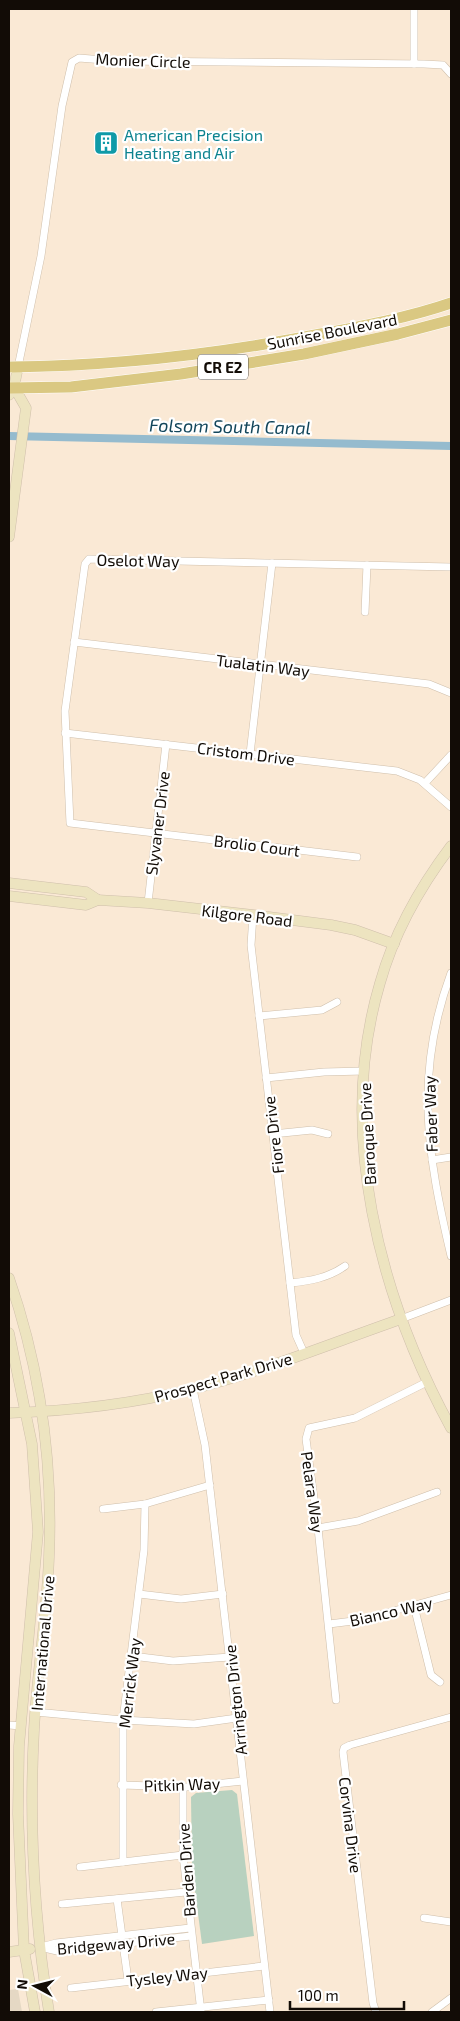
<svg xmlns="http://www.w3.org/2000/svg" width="460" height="2021" font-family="'Exo 2',sans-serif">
  <rect width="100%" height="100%" fill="#fae9d5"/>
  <path fill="#e5d8c4" d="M18,1989l4,23h-13v-22z"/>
  <path fill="#b8d1bf" d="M232,1790l5,4 17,142 -52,8 -10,-76 -1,-71 5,-4z"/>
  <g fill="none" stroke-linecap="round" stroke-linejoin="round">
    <path stroke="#95bbce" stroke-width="8" d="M9,436l442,10"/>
    <defs>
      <g id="street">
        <path d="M414,9v55"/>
        <path d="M18,367l23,-111 21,-150 10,-44 7,-4 37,3 308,3 19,1 8,9"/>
        <path d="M365,612l2,-47"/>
        <path d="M74,642l355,42 22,9"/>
        <path d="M65,733l332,38 23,9 31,27"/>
        <path d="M250,754l22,-191"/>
        <path d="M425,783l26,-28"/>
        <path d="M357,857l-287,-34 -5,-112 20,-147 4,-5 362,8"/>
        <path d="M148,903l18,-159"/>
        <path d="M253,915l-2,30 45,390 8,18"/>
        <path d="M451,973c-37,100 -24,181 0,283"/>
        <path d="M259,1016l63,-6 15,-8"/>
        <path d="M266,1078l58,-6 40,-1"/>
        <path d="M273,1134l39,-4 16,4"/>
        <path d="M432,1160l19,-3"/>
        <path d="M290,1283c20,-2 38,-5 55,-17"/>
        <path d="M401,1319l50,-19"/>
        <path d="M193,1389l12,56 65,567"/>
        <path d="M103,1509l42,-5 65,-19"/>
        <path d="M318,1528l40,-7 79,-29"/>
        <path d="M139,1594l42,5 42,-5"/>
        <path d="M414,1606l17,69 9,7"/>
        <path d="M329,1624l32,-4 90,-25"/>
        <path d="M132,1656l41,5 57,-4"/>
        <path d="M336,1700l-18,-172 -12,-89 3,-11 46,-10 72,-36"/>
        <path d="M35,1712l88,8 71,4 43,-6"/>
        <path d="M9,1725l12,1"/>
        <path d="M121,1785l65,2 57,-6"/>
        <path d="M183,1787v68l18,157"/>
        <path d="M123,1862v-142l21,-170 1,-46"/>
        <path d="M80,1867l103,-12"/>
        <path d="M117,1899l5,37"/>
        <path d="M62,1904l124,-12"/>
        <path d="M424,1918l27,4"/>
        <path d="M123,1944l5,36"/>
        <path d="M40,1947l17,4 134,-15"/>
        <path d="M41,1947l15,-4 134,-15"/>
        <path d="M71,1988l193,-22"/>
        <path d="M156,2012l113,-12"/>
        <path d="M376,2012l-3,-9 -30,-251 1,-4 6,-3 101,-28"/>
        <path d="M432,2012l19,-14"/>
      </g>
      <g id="secondary">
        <path d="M9,395l5,-8 4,-20"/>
        <path d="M9,537l17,-129 -12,-21"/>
        <path d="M451,846c-31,41 -57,87 -71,137 -44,148 -1,313 71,445"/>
        <path d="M9,883l77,9 12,8"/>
        <path d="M9,896l77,9 12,-5 50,3 105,12 78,10 24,5 39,14"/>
        <path d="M9,1278c31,89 44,185 40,279 -2,58 -12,115 -15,173 -5,94 0,189 15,282"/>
        <path d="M9,1333l23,111 6,88 -19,214 -1,68 6,136 11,62"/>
        <path d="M9,1413c62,-2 123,-9 184,-24 71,-18 139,-46 208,-70"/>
        <path d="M9,1952l21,-3"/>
      </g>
      <g id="primary">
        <path d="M9,367c107,-1 211,-13 317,-34 42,-8 84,-16 125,-30"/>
        <path d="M9,388l62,-1 110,-13 123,-20 94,-20 53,-14"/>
      </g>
    </defs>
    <use href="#street" stroke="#cfbfab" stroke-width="8"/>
    <use href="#secondary" stroke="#cfbfab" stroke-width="11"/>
    <use href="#primary" stroke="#fff" stroke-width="12"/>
    <use href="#street" stroke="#fff" stroke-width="7"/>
    <use href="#secondary" stroke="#ede4c0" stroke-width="10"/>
    <use href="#primary" stroke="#dac882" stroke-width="11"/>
  </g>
  <defs>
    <symbol id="building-square" viewBox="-11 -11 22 22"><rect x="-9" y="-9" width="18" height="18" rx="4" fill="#0f9aa8" stroke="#fff"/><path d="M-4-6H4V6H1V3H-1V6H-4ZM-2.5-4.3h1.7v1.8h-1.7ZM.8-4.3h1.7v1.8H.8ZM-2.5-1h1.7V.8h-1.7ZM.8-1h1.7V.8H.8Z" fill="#fff"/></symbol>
  </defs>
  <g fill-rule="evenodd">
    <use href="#building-square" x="92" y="129" width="28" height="28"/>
  </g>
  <g text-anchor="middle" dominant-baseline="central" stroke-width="4.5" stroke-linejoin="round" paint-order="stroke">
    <rect fill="#fff" stroke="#595551" stroke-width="1" x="198" y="354.5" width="50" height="25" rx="4"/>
    <g font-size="15" font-weight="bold" fill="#120c06">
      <text x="223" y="367">CR E2</text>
    </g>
    <g font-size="16" fill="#120c06" stroke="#fff">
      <text transform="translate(143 60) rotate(2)">Monier Circle</text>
      <text transform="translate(332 331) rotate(-11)">Sunrise Boulevard</text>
      <text transform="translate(138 560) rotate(1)">Oselot Way</text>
      <text transform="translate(263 665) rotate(7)">Tualatin Way</text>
      <text transform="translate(246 753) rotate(7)">Cristom Drive</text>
      <text transform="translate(157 823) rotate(-83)">Slyvaner Drive</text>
      <text transform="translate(257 845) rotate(7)">Brolio Court</text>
      <text transform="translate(247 915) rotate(7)">Kilgore Road</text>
      <text transform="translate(430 1114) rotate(-92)">Faber Way</text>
      <text transform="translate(367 1134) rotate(-93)">Baroque Drive</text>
      <text transform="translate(273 1135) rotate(-97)">Fiore Drive</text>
      <text transform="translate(223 1377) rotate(-16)">Prospect Park Drive</text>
      <text transform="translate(313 1492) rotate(82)">Pelara Way</text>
      <text transform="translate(391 1611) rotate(-13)">Bianco Way</text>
      <text transform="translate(42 1643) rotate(-85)">International Drive</text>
      <text transform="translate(129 1683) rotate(-83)">Merrick Way</text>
      <text transform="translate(235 1700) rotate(-96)">Arrington Drive</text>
      <text transform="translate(182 1784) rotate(-2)">Pitkin Way</text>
      <text transform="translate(351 1825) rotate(83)">Corvina Drive</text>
      <text transform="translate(186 1870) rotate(-94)">Barden Drive</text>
      <text transform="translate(116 1943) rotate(-5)">Bridgeway Drive</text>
      <text transform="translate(167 1976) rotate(-6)">Tysley Way</text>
    </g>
    <g font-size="16" fill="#0d838f" stroke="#fff" text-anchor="start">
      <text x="124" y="134">American Precision<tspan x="124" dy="18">Heating and Air</tspan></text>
    </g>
    <g font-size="18" font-style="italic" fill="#13465b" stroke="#fff">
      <text transform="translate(230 426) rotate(1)">Folsom South Canal</text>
    </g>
  </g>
  <rect width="460" height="2021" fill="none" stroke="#120c06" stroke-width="20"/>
  <g transform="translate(35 1986) rotate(277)" stroke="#ffffff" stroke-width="4" paint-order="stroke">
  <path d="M0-4L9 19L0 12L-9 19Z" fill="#120c06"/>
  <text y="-8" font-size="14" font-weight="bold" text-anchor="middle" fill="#120c06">N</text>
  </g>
  <path d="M290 2001v8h114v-8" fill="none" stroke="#120c06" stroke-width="2.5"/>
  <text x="298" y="2001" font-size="15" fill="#120c06" stroke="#ffffff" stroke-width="4" paint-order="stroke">100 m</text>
</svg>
